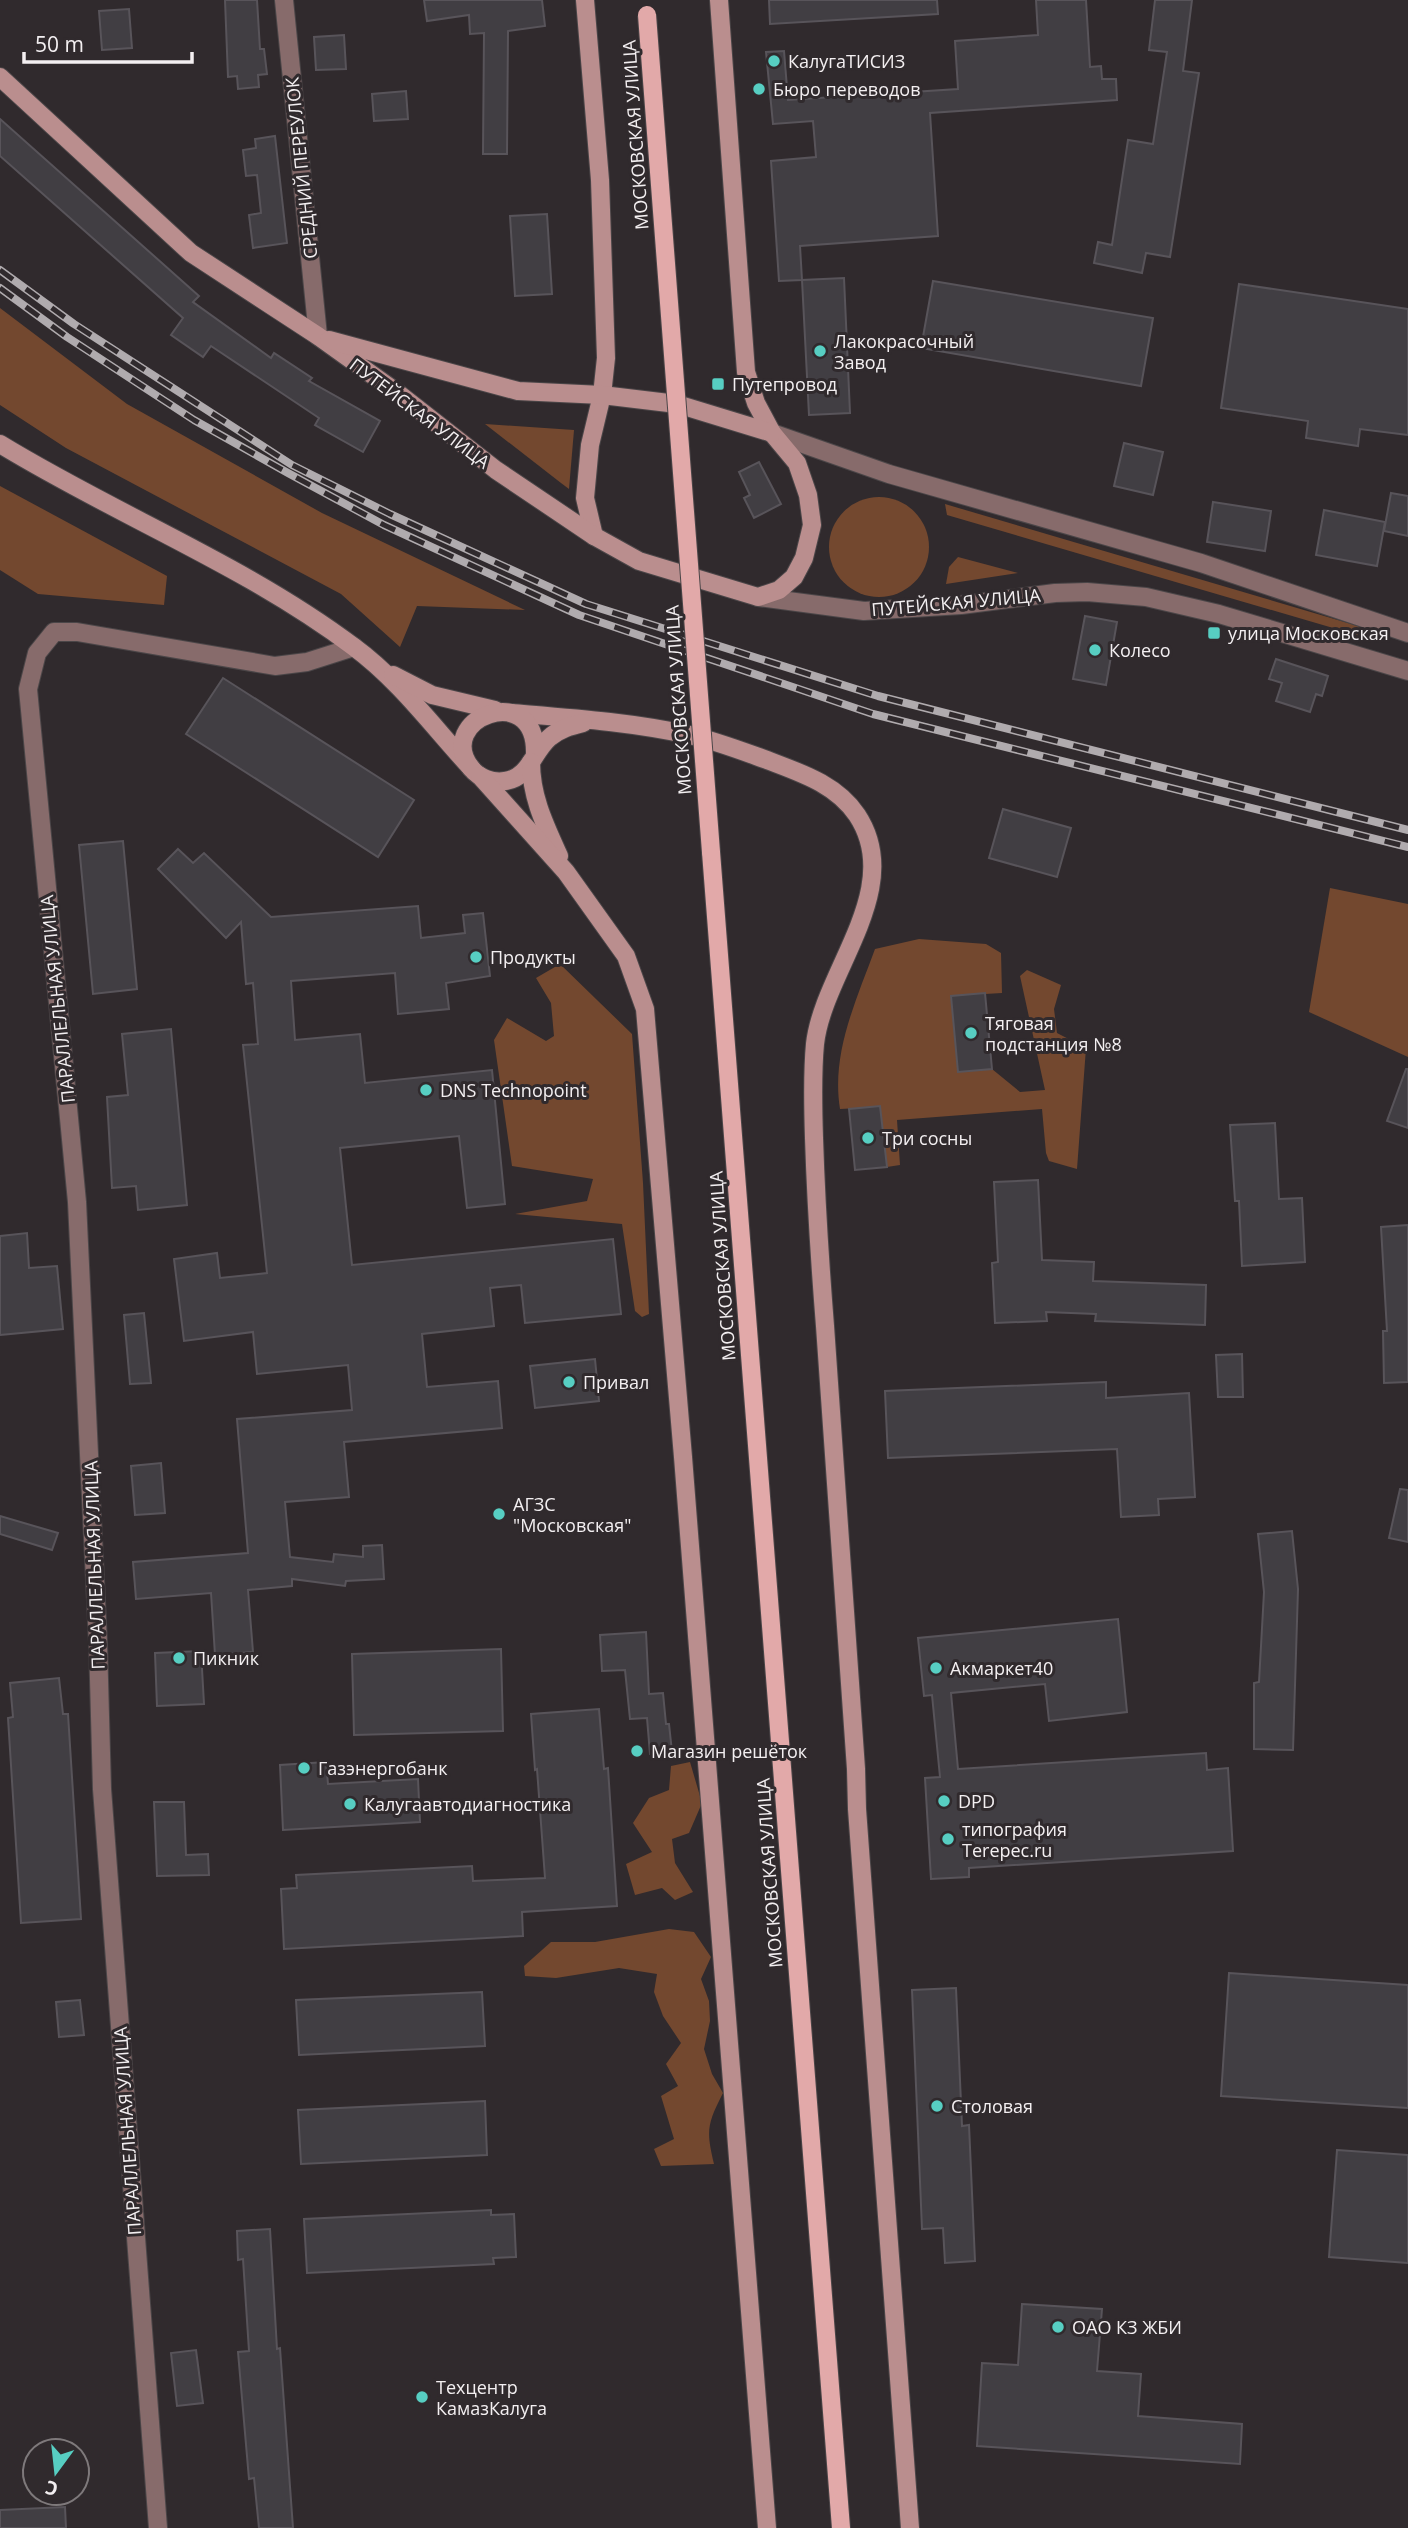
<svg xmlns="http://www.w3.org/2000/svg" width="1408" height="2528" font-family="'Open Sans',sans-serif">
  <rect width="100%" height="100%" fill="#302a2d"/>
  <g fill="#73482f">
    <path d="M0,308l127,96 195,109 203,97 -108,-4 -17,41 -59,-53 -275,-146 -66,-43z"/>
    <path d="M485,424l89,6 -5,59 -8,-6z"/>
    <path d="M0,486l167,90 -3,29 -126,-11 -38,-24z"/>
    <circle cx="879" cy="547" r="50"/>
    <path d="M945,504l413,122 16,14 -427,-125z"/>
    <path d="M958,557l60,16 -72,11 3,-17z"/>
    <path d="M1330,888l78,16v153l-99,-45z"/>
    <path d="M919,939l67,5 15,9 1,40 -51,3 7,76 34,-3 28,23 25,-2 -25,-114 7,-6 34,15 -7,24 3,24 29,15 -9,121 -28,-8 -3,-8 -4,-44 -145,11 3,45 -13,2 -7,-60 -40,2c-9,-56 16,-108 35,-160z"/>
    <path d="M560,964l72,70 11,149 6,131 -7,3 -7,-6 -13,-87 -107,-10 72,-13 6,-22 -81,-13 -18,-126 13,-22 39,23 8,-5 -3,-33 -15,-25z"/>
    <path d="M690,1762l12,41 -13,30 -17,6 3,24 18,29 -18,8 -13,-12 -27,7 -9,-31 26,-12 -19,-29 16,-25 20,-8 2,-24z"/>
    <path d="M669,1929l25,3 17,25 -10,22 8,22 1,20 -6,28 8,25 11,19c-16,31 -17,38 -9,71l-53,2 -7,-17 20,-10 -13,-43 17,-10 -12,-22 15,-21 -18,-27 -9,-24 3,-18 -38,-6 -63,10 -31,-2 -1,-10 27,-24h44z"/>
  </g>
  <g fill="#413e43" stroke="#58545a" stroke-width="2">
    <path d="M225,0h32l3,49h4l3,25 -9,1 1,12 -21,2 -1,-13 -9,1z"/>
    <path d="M424,0h118l3,26 -37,5 -1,123h-24l1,-121 -14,1 -1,-19 -42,6z"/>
    <path d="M769,0h168l1,14 -168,10z"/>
    <path d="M1036,0h50l4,67 11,-1 1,13h14l1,21 -187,13 8,123 -138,10 2,34 -23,1 -8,-120 45,-4 -3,-36 -40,3 -7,-72 18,-1 4,49 170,-11 -3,-48 83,-6z"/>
    <path d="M1155,0h37l-9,71 16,2 -29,184 -24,-4 -4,20 -48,-10 4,-21 14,3 16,-105 25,4 14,-92 -18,-2z"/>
    <path d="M129,9l3,39 -30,2 -3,-39z"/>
    <path d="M344,35l2,34 -30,1 -2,-33z"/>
    <path d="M406,91l2,28 -34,2 -2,-27z"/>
    <path d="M0,119l199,177 -6,6 78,56 3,-5 38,25 -3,3 71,40 -17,31 -48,-27 4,-7 -108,-72 -8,11 -32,-22 12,-17 -183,-162z"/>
    <path d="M275,136l12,107 -34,5 -4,-33 12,-2 -4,-38 -11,1 -3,-26 13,-2 -1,-9z"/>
    <path d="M547,214l5,80 -37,2 -5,-80z"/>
    <path d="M844,278l6,135 -41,2 -7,-135z"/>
    <path d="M933,281l220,37 -12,68 -220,-38z"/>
    <path d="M1239,284l169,25v126l-48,-6 -2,17 -52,-8 2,-17 -87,-13z"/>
    <path d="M1124,443l39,9 -10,43 -39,-9z"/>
    <path d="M759,462l22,42 -27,14 -10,-20 6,-3 -11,-23z"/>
    <path d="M1391,493l17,3v40l-24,-5z"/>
    <path d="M1213,502l58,9 -6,40 -58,-9z"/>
    <path d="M1324,510l61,12 -8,44 -61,-11z"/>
    <path d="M1085,616l32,6 -11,63 -33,-6z"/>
    <path d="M1276,659l52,17 -6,20 -6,-2 -6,18 -34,-11 6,-18 -13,-4z"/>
    <path d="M223,678l191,122 -36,57 -192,-123z"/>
    <path d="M1003,809l68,19 -14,49 -68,-19z"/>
    <path d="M123,841l14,148 -44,5 -14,-149z"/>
    <path d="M178,849l15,14 11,-10 67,64 147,-11 3,32 44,-5 -2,-18 20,-2 7,63 -44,7 3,26 -51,5 -3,-41 -104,8 4,59 65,-6 5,49 127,-13 13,134 -38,4 -8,-72 -119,12 12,117 261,-26 8,75 -96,9 -4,-38 -31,3 4,38 -72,8 5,53 71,-6 4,47 -158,14 5,55 -64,5 5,55 43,5 1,-8 29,3v-11l19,-1 2,34 -38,2 -1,5 -53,-7v7l-44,4 5,62 -38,3 -4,-62 -75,6 -3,-37 115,-9 -11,-134 115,-9 -4,-45 -91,9 -4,-42 -69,9 -10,-82 43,-6 3,25 47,-5 -24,-228 15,-1 -5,-61 -7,1 -5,-62 -15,16 -68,-69z"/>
    <path d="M985,993l7,76 -34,3 -7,-76z"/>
    <path d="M171,1029l16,176 -49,5 -2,-24 -24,2 -5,-91 21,-2 -6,-61z"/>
    <path d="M1406,1069h2v59l-21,-7z"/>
    <path d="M880,1106l7,61 -32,3 -6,-61z"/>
    <path d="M1275,1123l4,76 23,-1 3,64 -63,4 -3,-65h-4l-5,-76z"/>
    <path d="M1038,1180l4,80 52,2 -1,19 113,4 -1,40 -110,-4 1,-7 -50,-2 1,9 -52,2 -3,-60 6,-1 -4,-80z"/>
    <path d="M1408,1225v157l-24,1 -1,-52h4l-6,-104z"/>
    <path d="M27,1233l2,35 28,-2 6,63 -63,6v-99z"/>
    <path d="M144,1313l7,70 -21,1 -6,-69z"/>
    <path d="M1242,1354l1,43h-25l-2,-42z"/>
    <path d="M595,1359l4,42 -64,7 -5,-42z"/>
    <path d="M1106,1382v16l83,-5 6,104 -37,2 1,16 -38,2 -4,-68 -229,9 -3,-67z"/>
    <path d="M161,1463l4,50 -30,2 -4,-49z"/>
    <path d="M1400,1489l8,1v52l-19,-4z"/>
    <path d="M0,1516l58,17 -6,17 -52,-16z"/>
    <path d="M1292,1531l6,58 -5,161 -39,-1v-66l5,-1 5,-90 -6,-58z"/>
    <path d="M1118,1619l9,93 -78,9 -4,-37 -94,9 7,76 248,-16 1,17 21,-2 5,83 -264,17v9l-38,2 -6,-101 15,-1 -8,-82 -8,1 -6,-58z"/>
    <path d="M646,1632l3,62 14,-1 3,31h3l3,28 -22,2 -3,-36 -17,1 -5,-49 -23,1 -2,-36z"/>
    <path d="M501,1649l2,82 -149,4 -2,-81z"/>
    <path d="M201,1651l3,53 -47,2 -2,-53z"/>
    <path d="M59,1678l4,36h5l13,205 -60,4 -13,-205 5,-1 -3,-34z"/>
    <path d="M599,1709l5,60 4,-1 9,138 -95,6 1,24 -239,13 -3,-60 16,-1 -1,-13 176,-9 1,15 72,-3 -8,-109 -2,1 -4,-56z"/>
    <path d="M326,1762l2,22 90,-5 2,43 -137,8 -3,-65z"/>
    <path d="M154,1802h30l2,53 22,-1 1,21 -52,1z"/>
    <path d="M1229,1973l179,12v123l-187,-12z"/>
    <path d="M956,1988l6,138 7,-1 6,136 -30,2 -2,-35 -21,1 -10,-239z"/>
    <path d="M482,1992l3,54 -186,9 -3,-55z"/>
    <path d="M80,2000l4,35 -25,2 -3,-35z"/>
    <path d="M485,2101l2,54 -186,9 -3,-54z"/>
    <path d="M1337,2150l71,5v108l-79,-6z"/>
    <path d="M491,2210v5l23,-1 2,43 -23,1 1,6 -187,9 -3,-54z"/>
    <path d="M270,2229l7,120 3,-1 13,180h-34l-5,-50 -5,1 -11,-127 11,-1 -6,-92 -5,1 -1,-29z"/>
    <path d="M1022,2304l80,5 -5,62 44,3 -3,42 104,8 -2,40 -263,-18 5,-83 36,2z"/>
    <path d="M196,2350l7,53 -26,3 -6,-53z"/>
    <path d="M65,2507l1,21h-66v-18z"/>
  </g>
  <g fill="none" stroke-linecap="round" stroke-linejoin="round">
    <defs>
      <g id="minor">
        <path d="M284,0l34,336"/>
        <path d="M158,2528l-56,-739 -4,-146 -21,-441 -49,-513 9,-36 17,-21h23l198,34 32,-4 47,-15"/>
      </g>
      <g id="tertiary">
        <path d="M772,433l117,41 312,89 207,70"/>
        <path d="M758,597l106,14 97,-6 94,-12 32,-1 59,5 73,17 189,57"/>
      </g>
      <g id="secondary">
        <path d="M585,0l15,180 6,178 -4,37 -12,50 -5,53 9,38"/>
        <path d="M0,77l191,176 127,83 81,58 97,76 98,66 45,25 119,36 21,-7 15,-13 10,-19 8,-33 -4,-30 -11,-32 -25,-30 -16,-30 -10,-31 -27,-372"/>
        <path d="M329,340l189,51 84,4 75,9 95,29"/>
        <path d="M0,444c116,71 245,121 354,203 45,33 80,81 118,122"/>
        <path d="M393,675l39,20 63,15"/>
        <path d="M511,713c60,5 120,9 179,22 26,6 52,16 77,25 34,13 69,24 90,55 49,74 -34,156 -42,229 -3,31 -2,63 -1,94 2,63 6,125 11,188 10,148 21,295 31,443l1,40 53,719"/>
        <path d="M535,753c1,-74 -102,-34 -64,15 8,10 21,15 34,13 24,-3 28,-29 44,-43 10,-9 22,-12 34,-15"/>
        <path d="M531,762c0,35 14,63 28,94"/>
        <path d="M480,776l86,96 60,84 19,53 38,448 84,1071"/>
      </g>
      <path id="primary" d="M711,852l130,1676"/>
    </defs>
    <use href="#minor" stroke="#4b4648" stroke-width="20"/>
    <use href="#tertiary" stroke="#4b4648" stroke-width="20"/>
    <use href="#secondary" stroke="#4b4648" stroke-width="20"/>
    <use href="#primary" stroke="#4b4648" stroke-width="20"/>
    <use href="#minor" stroke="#876b6b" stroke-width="18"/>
    <use href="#tertiary" stroke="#876b6b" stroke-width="18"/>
    <use href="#secondary" stroke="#ba8e8e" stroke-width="18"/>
    <use href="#primary" stroke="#e2a9a9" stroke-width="18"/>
    <defs>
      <g id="rail">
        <path d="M0,270l74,54 218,141 98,49 196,90 292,92 530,134"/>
        <path d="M0,288l67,49 127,83 94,53 96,52 195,90 294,99 535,133"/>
      </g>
    </defs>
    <use href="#rail" stroke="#b0abae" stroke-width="8"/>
    <use href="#rail" stroke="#302a2d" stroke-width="5" stroke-dasharray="16" stroke-linecap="butt"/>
    <defs>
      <path id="primary-bridge" d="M647,15l64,837"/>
    </defs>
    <use href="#primary-bridge" stroke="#4b4648" stroke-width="20" stroke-linecap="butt"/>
    <use href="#primary-bridge" stroke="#e2a9a9" stroke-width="18"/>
  </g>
  <g fill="#57cec2" stroke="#302a2d" stroke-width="2.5">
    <circle cx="774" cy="61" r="7"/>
    <circle cx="759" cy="89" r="7"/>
    <circle cx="820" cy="351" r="7"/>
    <rect x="711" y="377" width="14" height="14" rx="3.5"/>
    <rect x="1207" y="626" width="14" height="14" rx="3.5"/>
    <circle cx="1095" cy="650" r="7"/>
    <circle cx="476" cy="957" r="7"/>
    <circle cx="971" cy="1033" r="7"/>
    <circle cx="426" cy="1090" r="7"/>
    <circle cx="868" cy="1138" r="7"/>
    <circle cx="569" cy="1382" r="7"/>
    <circle cx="499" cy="1514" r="7"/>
    <circle cx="179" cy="1658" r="7"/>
    <circle cx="936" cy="1668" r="7"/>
    <circle cx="637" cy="1751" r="7"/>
    <circle cx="304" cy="1768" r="7"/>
    <circle cx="944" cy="1801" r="7"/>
    <circle cx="350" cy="1804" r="7"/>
    <circle cx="948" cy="1839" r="7"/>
    <circle cx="937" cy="2106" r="7"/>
    <circle cx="1058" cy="2327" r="7"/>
    <circle cx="422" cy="2397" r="7"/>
  </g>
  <g text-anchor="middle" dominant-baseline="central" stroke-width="6" stroke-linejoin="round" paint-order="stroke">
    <g font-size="18" fill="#f3eff1" stroke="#302a2d" text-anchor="start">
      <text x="788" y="61">КалугаТИСИЗ</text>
      <text x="773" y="89">Бюро переводов</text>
      <text x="834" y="341">Лакокрасочный<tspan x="834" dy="21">Завод</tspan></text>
      <text x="732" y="384">Путепровод</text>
      <text x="1228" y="633">улица Московская</text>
      <text x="1109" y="650">Колесо</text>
      <text x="490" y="957">Продукты</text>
      <text x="985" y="1023">Тяговая<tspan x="985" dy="21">подстанция №8</tspan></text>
      <text x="440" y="1090">DNS Technopoint</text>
      <text x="882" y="1138">Три сосны</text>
      <text x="583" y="1382">Привал</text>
      <text x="513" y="1504">АГЗС<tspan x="513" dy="21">"Московская"</tspan></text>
      <text x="193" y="1658">Пикник</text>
      <text x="950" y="1668">Акмаркет40</text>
      <text x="651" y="1751">Магазин решёток</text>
      <text x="318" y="1768">Газэнергобанк</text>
      <text x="958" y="1801">DPD</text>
      <text x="364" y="1804">Калугаавтодиагностика</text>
      <text x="962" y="1829">типография<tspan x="962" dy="21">Terepec.ru</tspan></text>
      <text x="951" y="2106">Столовая</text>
      <text x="1072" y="2327">ОАО КЗ ЖБИ</text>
      <text x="436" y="2387">Техцентр<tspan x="436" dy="21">КамазКалуга</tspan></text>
    </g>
    <g font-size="18" fill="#f3eff1" stroke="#302a2d">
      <text transform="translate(635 135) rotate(-94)">МОСКОВСКАЯ УЛИЦА</text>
      <text transform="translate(301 168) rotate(-96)">СРЕДНИЙ ПЕРЕУЛОК</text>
      <text transform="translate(420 413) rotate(37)">ПУТЕЙСКАЯ УЛИЦА</text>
      <text transform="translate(956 602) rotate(-5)">ПУТЕЙСКАЯ УЛИЦА</text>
      <text transform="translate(678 700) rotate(-94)">МОСКОВСКАЯ УЛИЦА</text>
      <text transform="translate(57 999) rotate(-96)">ПАРАЛЛЕЛЬНАЯ УЛИЦА</text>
      <text transform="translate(722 1266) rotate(-94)">МОСКОВСКАЯ УЛИЦА</text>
      <text transform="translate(94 1565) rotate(-92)">ПАРАЛЛЕЛЬНАЯ УЛИЦА</text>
      <text transform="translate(769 1873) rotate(-94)">МОСКОВСКАЯ УЛИЦА</text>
      <text transform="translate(127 2131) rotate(-94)">ПАРАЛЛЕЛЬНАЯ УЛИЦА</text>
    </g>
  </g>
  <g transform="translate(56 2472) rotate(195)"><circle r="33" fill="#302a2d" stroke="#7e797b" stroke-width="2"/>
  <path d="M0-5L12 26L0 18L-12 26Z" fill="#57cec2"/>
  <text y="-10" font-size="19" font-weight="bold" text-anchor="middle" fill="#f3eff1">С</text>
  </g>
  <path d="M24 52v10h168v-10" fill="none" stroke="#f3eff1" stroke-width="3.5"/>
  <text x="35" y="52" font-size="21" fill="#f3eff1" stroke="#302a2d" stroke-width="5" paint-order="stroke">50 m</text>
</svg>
